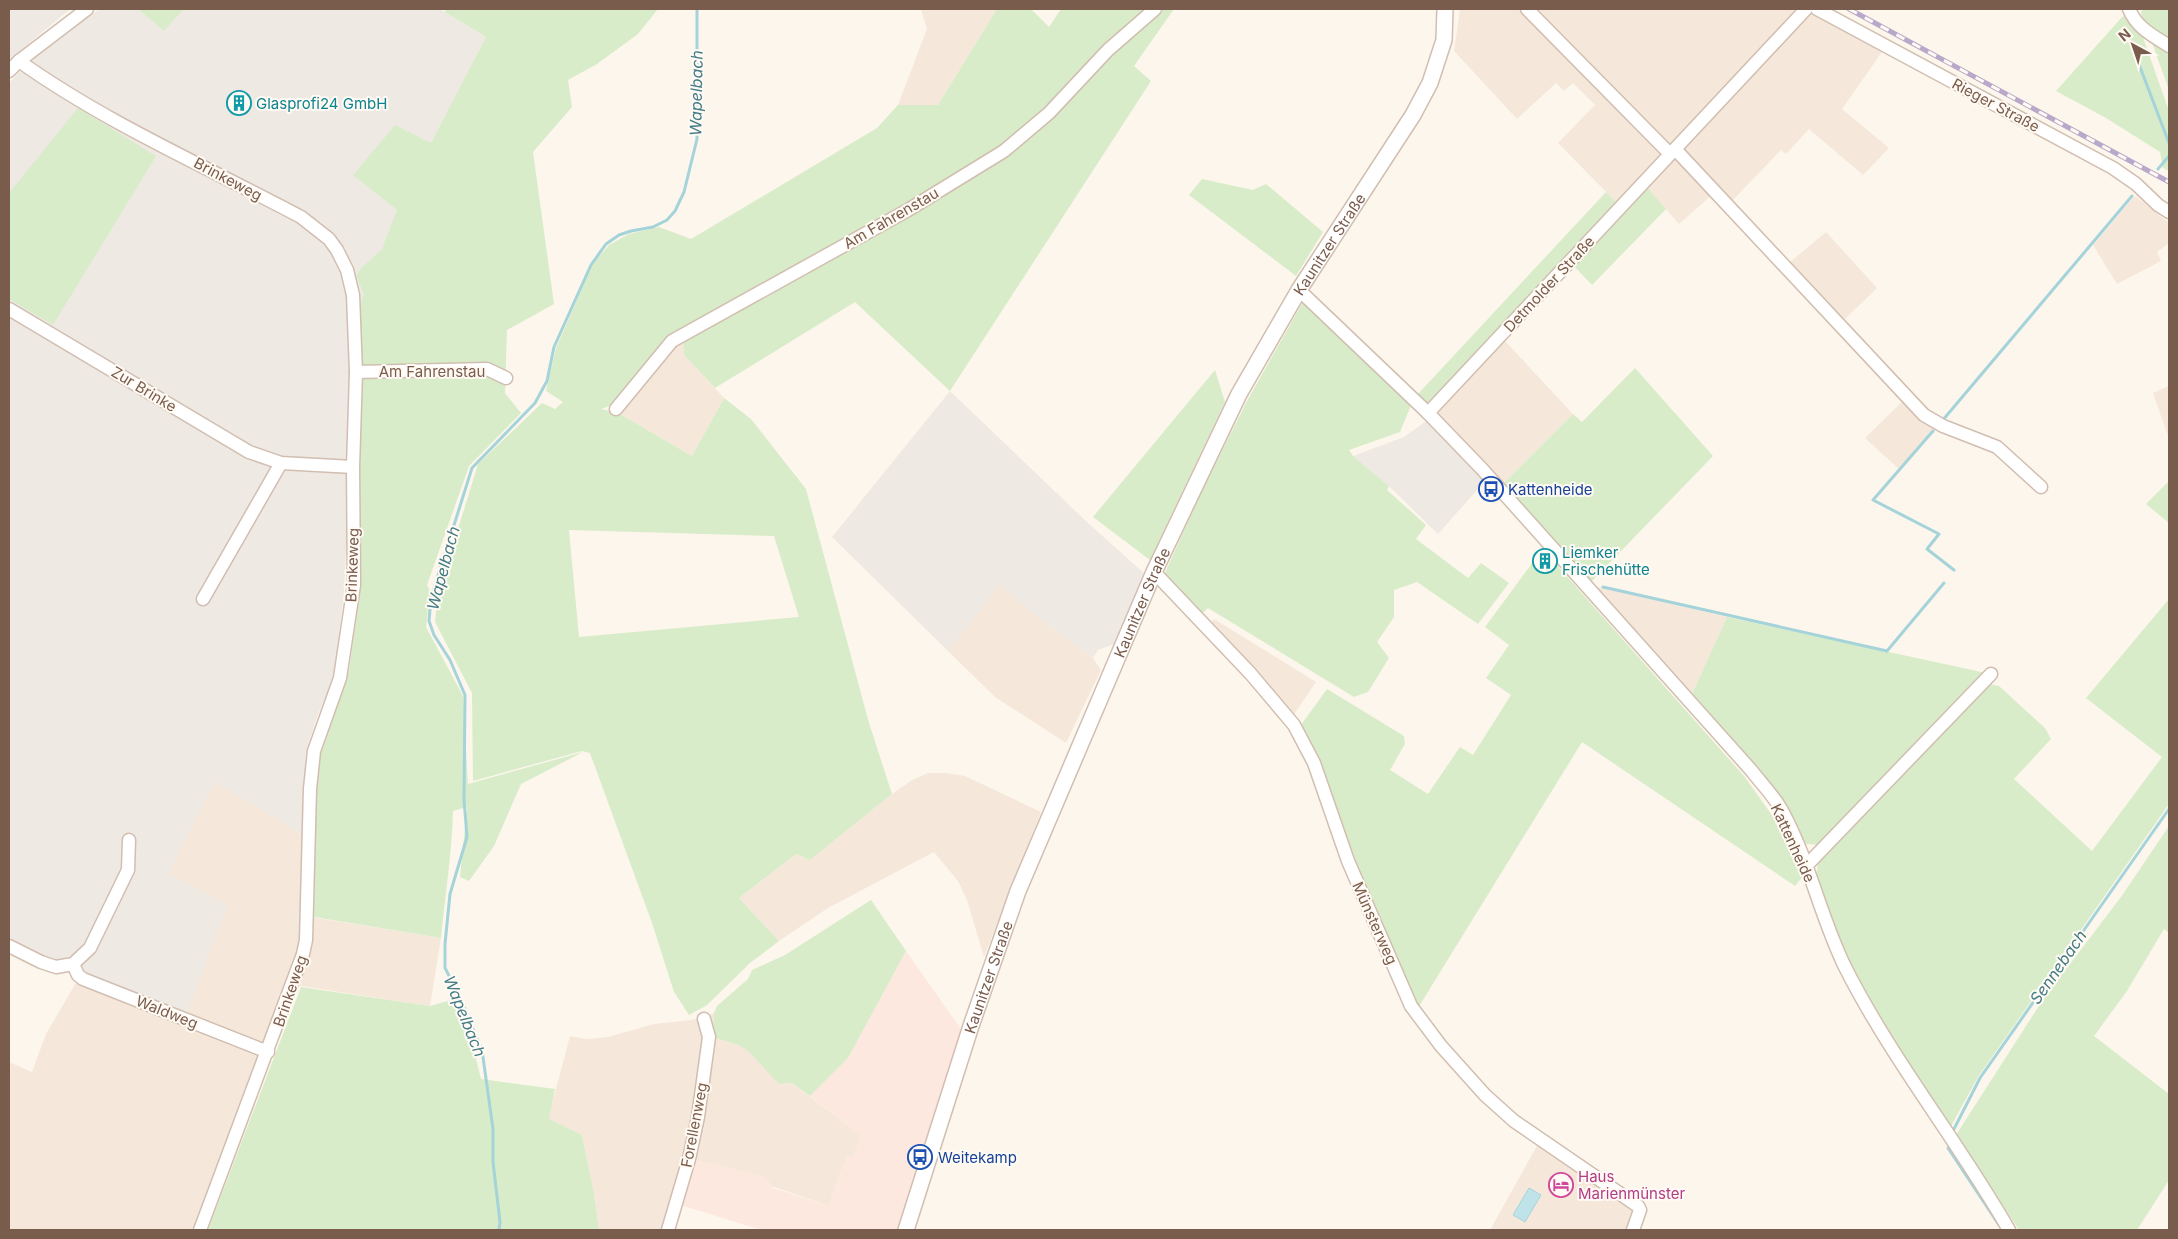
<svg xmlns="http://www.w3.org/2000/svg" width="2178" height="1239" font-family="Inter,sans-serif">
  <rect width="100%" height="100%" fill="#fdf6ec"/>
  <g fill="#f5e8da">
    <path d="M921,9h76l-59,96h-40l29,-76z"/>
    <path d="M1460,9h336l-178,195 -60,-61 37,-38 -22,-22 -9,8 -8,-8 -39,36 -63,-68z"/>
    <path d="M1813,12l69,40 -40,57 47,39 -26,27 -54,-46 -23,25 -5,-4 -50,52 -18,-8 -34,30 -33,-38z"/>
    <path d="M2135,196l34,27v20l-12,9 4,9 -44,23 -24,-39z"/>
    <path d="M1826,232l51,56 -34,33 -55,-57z"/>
    <path d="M683,338l1,17 40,43 -32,58 -74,-43z"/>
    <path d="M1504,340l69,74 -70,70 -68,-70z"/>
    <path d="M2169,386v53l-16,-46z"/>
    <path d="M1905,399l31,27 -37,43 -34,-31z"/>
    <path d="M1000,583l39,36 54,39 8,12 -35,73 -71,-46 -47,-46z"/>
    <path d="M1599,587l128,30 -36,79 -96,-106z"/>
    <path d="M1214,619l102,63 -23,34 -84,-91z"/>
    <path d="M928,773h19l18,3 76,36 -57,145 -17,-57 -9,-19 -24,-29 -106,56 -49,33 -40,-43 57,-44 14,6 82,-66 20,-14z"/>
    <path d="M215,781l88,54 8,82 130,21 -11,68 -142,-22 -21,55 -6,3 -11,-1 -64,-26 -18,-141z"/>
    <path d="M77,981l179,70 3,10 -64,169h-186v-168l23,10 14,-38z"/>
    <path d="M714,1013v24l24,8 10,5 31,34 13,-1 69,52 -7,23 -6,-2 -9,20 -10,30 -136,-47 -21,71h-73l-5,-37 -12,-58 -34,-16 22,-83 17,3 21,-2 46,-13 37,-4z"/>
    <path d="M1538,1144l93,59 4,9 -8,18h-137z"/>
  </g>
  <path fill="#fde8e0" d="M906,951l57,81 -62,198h-139l-82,-25 13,-46 73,18 7,11 56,18 10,-30 9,-20 6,1 7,-22 -51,-39 38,-38z"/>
  <g fill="#efe9e4">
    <path d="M9,9h61l-61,51z"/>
    <path d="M100,9h38l26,22 20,-22h256l46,28 -88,173 -16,39 -21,19 -5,8 8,19 -6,14 -14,283 -10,86 -16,36 -12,37 -3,84 -88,-53 -47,92 60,31 -42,110 -99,-40 -17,-19 -15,4 -13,-4 -33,-18v-639l45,26 -45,-132v-110l12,-13 37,-33z"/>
    <path d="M950,391l138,132 58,52 -32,69 -16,6 -5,8 -54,-39 -39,-35 -52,67 -116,-114z"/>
    <path d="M1429,419l57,61 -48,54 -49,-48 -36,-30 51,-19z"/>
  </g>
  <g fill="#d8ecc9" fill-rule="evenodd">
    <path d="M138,9h46l-20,22z"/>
    <path d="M446,9h212l-20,25 -41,30 -29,16 4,27 -39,45 21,152 -47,26 -2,63 16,20 -52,53 -42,119 3,6 -4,36 37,69 5,88 115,-32 -62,32 -27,62 -25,35 -9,-4 7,-70 -14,4c-1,42 -8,85 -12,127l-127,-21 2,-149 33,-97 11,-80 -2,-282 6,-14 -8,-19 5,-8 21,-19 15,-39 -44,-35 42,-50 36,18 55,-106 -41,-25z"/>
    <path d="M997,9h34l18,18 12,-18h113l-40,57 17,15 -201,310 -95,-89 -140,86 -31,-33 -1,-17 -71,67 -11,4 17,4 74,43 32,-58 27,21 55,70 63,234 23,71 -82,66 -14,-6 -57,44 40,43 -29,22 -43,42 -18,10 -15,-23 -22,-69 -62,-170 -8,-2 -109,30 -1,-88 -37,-71 3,-28 40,-130 64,-61 13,6 8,-7 -17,-11 10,-43 18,-41 18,-42 17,-20 20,-11 30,-7 32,12 186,-111 21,-23h40zM569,530l205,6 25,81 -220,20z"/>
    <path d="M2144,9h25v81l-28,-78z"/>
    <path d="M2123,16l17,13 29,82v60l-6,-3 -3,-16 -54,-34 -50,-27z"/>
    <path d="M78,108l78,48 -103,169 -44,-26v-106z"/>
    <path d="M1202,179l51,11 13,-6 57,48 -27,44 -107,-81z"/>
    <path d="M1646,186l20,23 -74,76 -19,-20z"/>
    <path d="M1606,192l12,12 -189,203 -12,-12z"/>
    <path d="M1304,300l108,103 -12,29 -51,18 4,6 36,30 -2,4 39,35 -10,14 52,39 13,-15 28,20 -31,41 -61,-42 -23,8v27l-17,25 12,16 -21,34 -14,5 -146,-89 -12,11 -32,-44 35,-78 48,-96z"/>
    <path d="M1635,368l78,88 -122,126 -88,-98 70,-70 9,8z"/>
    <path d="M1215,370l10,32 -75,158 -57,-43z"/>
    <path d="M2169,481v42l-23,-19z"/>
    <path d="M1533,562l12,11 10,-10 189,213 30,42 29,58 -8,10 -213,-144 -164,266 -67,-148 -50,-135 26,-36 77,47 1,8 -15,26 38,24 32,-47 13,8 38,-60 -25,-17 23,-33 -24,-18z"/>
    <path d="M2169,599v205l-191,273 -27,49 -61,-91 -40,-71 -17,-40 -17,-48 3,-20 170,-172 10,2 46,42 6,11 -37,40 78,72 70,-94 -76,-59z"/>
    <path d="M1727,617l259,56 -165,172 -15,-1 -11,-21 -104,-127z"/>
    <path d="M2169,826v107l-5,-4 -37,62 -33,45 75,58v86l-32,50h-118l-63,-95 88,-137 77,-101z"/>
    <path d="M871,900l35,51 -58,107 -38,38 -18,-13 -13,1 -32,-34 -9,-5 -25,-8 1,-24 3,-7 31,-27 4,-9 33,-15z"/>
    <path d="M301,987l129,19 25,-7 19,52 7,28 74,10 -6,30 33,16 12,58 5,37h-391z"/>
  </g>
  <path fill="#bfe3e8" stroke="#a5d3da" d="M1529,1188l12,7 -16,27 -12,-7z"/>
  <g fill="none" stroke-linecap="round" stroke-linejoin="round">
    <g stroke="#a5d3da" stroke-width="3">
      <path d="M2132,46l37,97"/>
      <path d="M2158,169l11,-13"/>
      <path d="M1942,421l190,-225"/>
      <path d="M1933,431l-60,69 66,34 -12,15 27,21"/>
      <path d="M1603,587l284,64 57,-68"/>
      <path d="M1954,1129l26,-51 189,-269"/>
      <path d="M1948,1148l51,77"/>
      <path d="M499,1230l1,-8 -7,-60v-33l-11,-79 -23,-55 -14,-27v-24l5,-50 17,-57 -3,-37 1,-105 -15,-35 -16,-25 -5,-14 2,-23 41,-130 63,-65 12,-22 7,-34 37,-82 15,-21 13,-9 12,-4 22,-4 14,-7 8,-9 9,-19 13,-53v-130"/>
    </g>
    <defs>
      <g id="minor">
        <path d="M1527,9l143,145"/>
        <path d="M1817,9l296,159 23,16 22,21 11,7"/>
        <path d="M2129,9c8,19 23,26 40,37"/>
        <path d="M19,61c87,62 188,106 282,156l28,22 8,11 10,20 6,25 3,77 -3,95 1,118 -14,93 -26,73 -4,38 -4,151 -3,14 -103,276"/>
        <path d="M9,71l10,-10 68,-52"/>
        <path d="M1675,149l249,266 19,11 54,21 44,40"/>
        <path d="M1299,290l129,123 54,56 269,301c10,13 22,25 30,39 28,50 39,107 64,158 47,93 113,174 164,263"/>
        <path d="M9,309l240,143 32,11 72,4"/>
        <path d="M356,372l131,-3 19,9"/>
        <path d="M616,409l56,-68 236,-131 96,-59 45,-38 59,-63 47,-41"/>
        <path d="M1428,413l378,-404"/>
        <path d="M1154,572l96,101 44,52 20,38 34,98 63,145 30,40 44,49 29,26 124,85 2,4 -7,20"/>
        <path d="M203,599l78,-136"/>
        <path d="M1806,866l185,-192"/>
        <path d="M9,946l32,16 15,5 17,-3 17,-16 38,-78 1,-30"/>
        <path d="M73,964l5,11 5,4 185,73"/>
        <path d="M668,1230l21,-71 9,-42 11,-80 -5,-18"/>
      </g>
      <g id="tertiary">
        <path id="s1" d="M906,1230l65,-204 47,-135 136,-319 85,-178 60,-104 114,-175 17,-32 14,-43 1,-31"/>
      </g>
    </defs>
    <use href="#minor" stroke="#d1beb0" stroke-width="15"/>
    <use href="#tertiary" stroke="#d1beb0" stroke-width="18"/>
    <use href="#minor" stroke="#fff" stroke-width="12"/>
    <use href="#tertiary" stroke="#fff" stroke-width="15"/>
    <defs>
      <path id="rail" d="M1849,9l320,173"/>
    </defs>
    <use href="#rail" stroke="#b9a8c9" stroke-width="5"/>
    <use href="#rail" stroke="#fffaf3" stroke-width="3" stroke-dasharray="9" stroke-linecap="butt"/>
  </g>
  <defs>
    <symbol id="building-ring" viewBox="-11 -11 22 22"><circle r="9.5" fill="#fffaf3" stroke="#0f9aa8" stroke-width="1.5"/><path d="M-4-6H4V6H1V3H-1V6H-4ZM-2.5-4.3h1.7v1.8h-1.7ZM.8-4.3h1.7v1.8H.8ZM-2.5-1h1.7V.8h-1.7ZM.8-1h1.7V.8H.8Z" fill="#0f9aa8"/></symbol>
    <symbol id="bus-ring" viewBox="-11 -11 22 22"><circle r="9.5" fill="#fffaf3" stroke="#1a4fb4" stroke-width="1.5"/><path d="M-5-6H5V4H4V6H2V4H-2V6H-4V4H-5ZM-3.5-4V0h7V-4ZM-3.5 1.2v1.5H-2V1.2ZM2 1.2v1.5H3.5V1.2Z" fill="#1a4fb4"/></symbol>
    <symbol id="hotel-ring" viewBox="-11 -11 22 22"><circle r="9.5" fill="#fffaf3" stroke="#d1479c" stroke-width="1.5"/><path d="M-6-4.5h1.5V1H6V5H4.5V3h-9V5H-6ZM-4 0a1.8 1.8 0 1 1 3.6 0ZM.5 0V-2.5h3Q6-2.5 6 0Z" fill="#d1479c"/></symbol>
  </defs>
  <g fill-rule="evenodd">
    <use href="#building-ring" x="225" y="89" width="28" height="28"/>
    <use href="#bus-ring" x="1477" y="475" width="28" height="28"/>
    <use href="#building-ring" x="1531" y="547" width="28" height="28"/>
    <use href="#bus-ring" x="906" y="1143" width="28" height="28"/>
    <use href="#hotel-ring" x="1547" y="1171" width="28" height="28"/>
  </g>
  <g text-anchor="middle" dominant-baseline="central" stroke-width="4" stroke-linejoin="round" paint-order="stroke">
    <g font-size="15" fill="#0d838f" stroke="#fffaf3" text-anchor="start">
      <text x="256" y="103">Glasprofi24 GmbH</text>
      <text x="1562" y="552">Liemker<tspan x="1562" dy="17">Frischehütte</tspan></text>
    </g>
    <g font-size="15" fill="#7a5c4d" stroke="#fffaf3">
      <text transform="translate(1996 105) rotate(28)">Rieger Straße</text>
      <text transform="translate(228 179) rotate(28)">Brinkeweg</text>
      <text transform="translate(891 218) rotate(-30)">Am Fahrenstau</text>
      <text stroke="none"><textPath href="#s1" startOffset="1076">Kaunitzer Straße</textPath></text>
      <text transform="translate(1549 284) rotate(-47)">Detmolder Straße</text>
      <text x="432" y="371">Am Fahrenstau</text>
      <text transform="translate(144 389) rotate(31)">Zur Brinke</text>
      <text transform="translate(352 565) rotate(-88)">Brinkeweg</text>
      <text stroke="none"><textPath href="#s1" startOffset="671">Kaunitzer Straße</textPath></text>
      <text transform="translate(1793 843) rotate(65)">Kattenheide</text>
      <text transform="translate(1375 923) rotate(66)">Münsterweg</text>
      <text stroke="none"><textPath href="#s1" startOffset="266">Kaunitzer Straße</textPath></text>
      <text transform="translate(290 991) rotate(-71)">Brinkeweg</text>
      <text transform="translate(167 1012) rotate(22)">Waldweg</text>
      <text transform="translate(694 1125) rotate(-79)">Forellenweg</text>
    </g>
    <g font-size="15" fill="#164399" stroke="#fffaf3" text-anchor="start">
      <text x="1508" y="489">Kattenheide</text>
      <text x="938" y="1157">Weitekamp</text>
    </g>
    <g font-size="15" fill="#b23c85" stroke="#fffaf3" text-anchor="start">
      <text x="1578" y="1176">Haus<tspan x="1578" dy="17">Marienmünster</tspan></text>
    </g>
    <g font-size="16" font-style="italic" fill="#437c86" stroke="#fffaf3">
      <text transform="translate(696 93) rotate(-89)">Wapelbach</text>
      <text transform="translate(443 568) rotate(-75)">Wapelbach</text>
      <text transform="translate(2058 967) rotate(-55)">Sennebach</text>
      <text transform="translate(465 1016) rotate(68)">Wapelbach</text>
    </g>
  </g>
  <rect width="2178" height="1239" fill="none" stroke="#7a5c4d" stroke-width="20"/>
  <g transform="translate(2133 45) rotate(320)" stroke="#fffaf3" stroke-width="4" paint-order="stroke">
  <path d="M0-4L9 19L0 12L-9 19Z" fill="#7a5c4d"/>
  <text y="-8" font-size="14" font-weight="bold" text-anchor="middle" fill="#7a5c4d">N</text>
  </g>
</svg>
